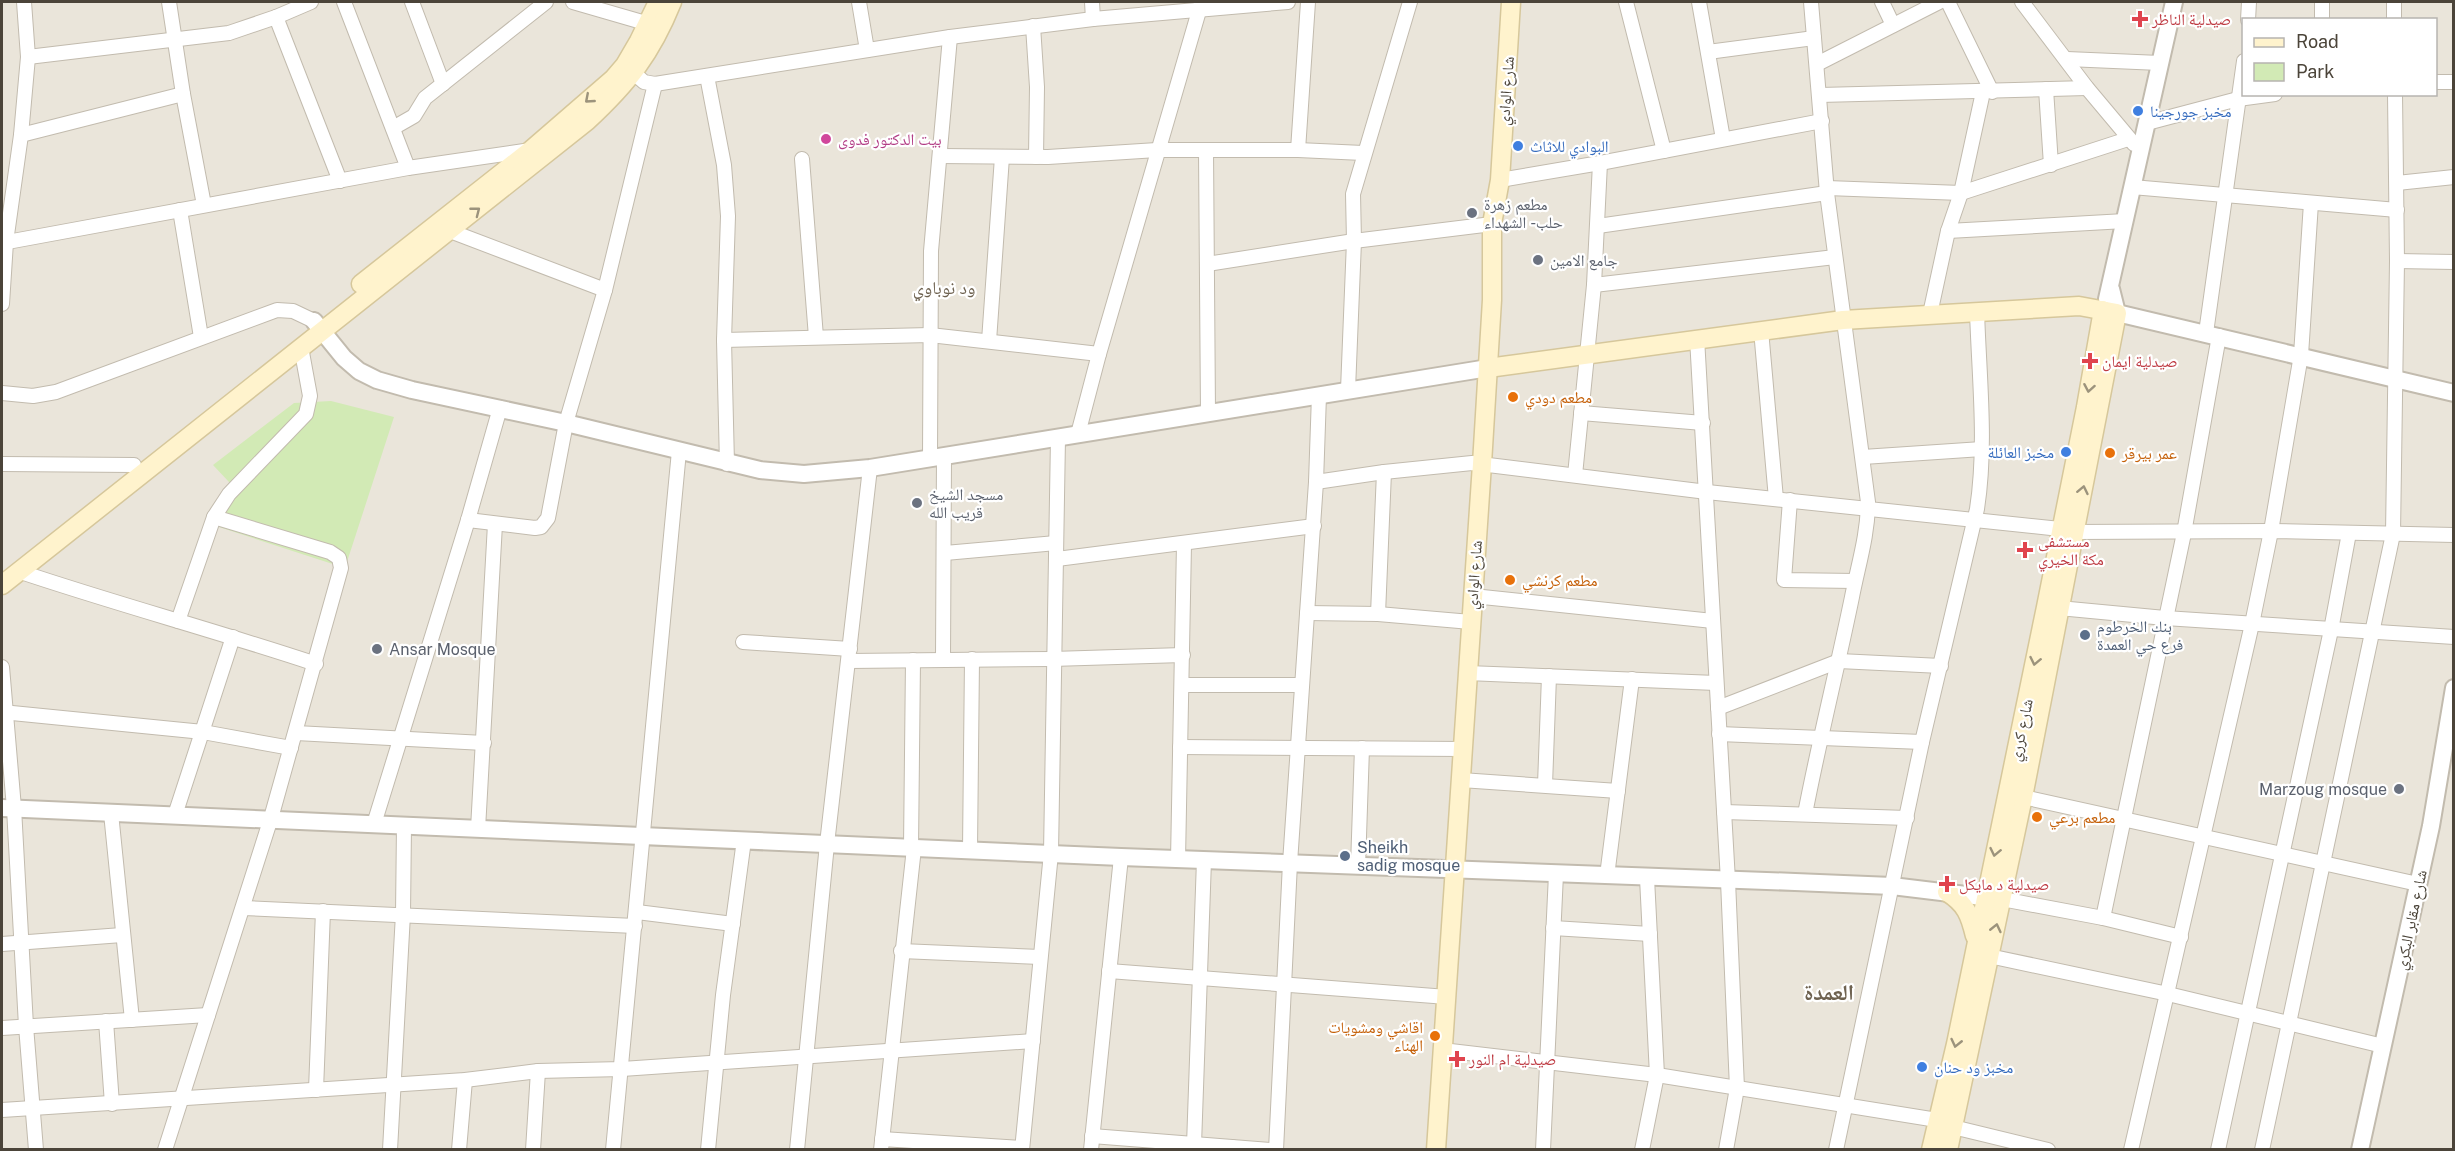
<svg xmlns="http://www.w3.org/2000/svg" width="2455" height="1151" font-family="'Public Sans','Noto Naskh Arabic',sans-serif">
  <rect width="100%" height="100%" fill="#f6f3ec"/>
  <path fill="#eae5da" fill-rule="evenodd" d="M2,2h2451v1147l-2451,1zM2244,20h192v74h-192z"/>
  <path fill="#d2eab5" d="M331,401l63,16 -49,151 -126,-41 10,-45 -16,-17 81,-62z"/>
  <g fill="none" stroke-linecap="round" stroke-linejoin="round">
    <defs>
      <g id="minor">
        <path d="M169,2l14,92 21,111"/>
        <path d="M344,2l64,166"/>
        <path d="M412,2l31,82"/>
        <path d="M573,2l76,22"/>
        <path d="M859,2l8,48"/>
        <path d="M1092,2l1,17"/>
        <path d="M1626,2l38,149"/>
        <path d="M1699,2l24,137"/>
        <path d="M1882,2l11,23"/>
        <path d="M1948,2l44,90"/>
        <path d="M2022,2l65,86 47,56"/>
        <path d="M2394,2v18"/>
        <path d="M276,17l64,164"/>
        <path d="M2248,20l1,-18"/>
        <path d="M2322,20v-18"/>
        <path d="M1033,26l4,61 -1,70"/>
        <path d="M1708,52l106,-14"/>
        <path d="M28,57l201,-24 47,-16 35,-15"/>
        <path d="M2067,59l93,4"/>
        <path d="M1817,64l122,-62"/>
        <path d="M627,67l17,15 11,2 295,-47 143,-18 195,-17"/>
        <path d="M707,76l17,89 4,51 -4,124 3,124"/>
        <path d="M2436,82h18"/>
        <path d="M2046,89l5,76"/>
        <path d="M1820,95l267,-7"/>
        <path d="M2147,123l91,-24 37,-5"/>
        <path d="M393,128l21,-12 11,-18 121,-96"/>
        <path d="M21,135l162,-41"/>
        <path d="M1206,150l2,263"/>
        <path d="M1298,150l10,-148"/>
        <path d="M940,156l108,1 109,-7h141l65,3"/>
        <path d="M802,159l14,178"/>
        <path d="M1500,180l100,-17 222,-42"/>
        <path d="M2397,183l57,-6"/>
        <path d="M2132,187l265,23"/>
        <path d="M1827,188l134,5 167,-54"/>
        <path d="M180,210l21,127"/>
        <path d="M1598,226l229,-33"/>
        <path d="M450,231l155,59"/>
        <path d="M1948,231l177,-10"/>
        <path d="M2,243l406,-75 123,-18"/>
        <path d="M2397,261l57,1"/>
        <path d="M1207,264l147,-23 138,-17"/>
        <path d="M1594,285l241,-28"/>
        <path d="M2,304l4,-62 15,-107 7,-78 -4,-55"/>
        <path d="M1930,314l18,-83 13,-38 22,-101"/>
        <path d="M1761,330l15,169"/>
        <path d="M2206,333l38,-272"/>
        <path d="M1697,338l31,543 9,207 -11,62"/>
        <path d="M724,340l206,-5 169,19"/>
        <path d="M989,341l13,-184"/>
        <path d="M1348,390l6,-149 -1,-47 57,-192"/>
        <path d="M2,393l31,3 23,-4 221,-82 16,1 21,10"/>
        <path d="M1581,413l122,10"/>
        <path d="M1078,434l21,-80 102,-350"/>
        <path d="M1863,457l119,-8"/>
        <path d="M930,458l1,-207 19,-214"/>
        <path d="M2,464l132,1"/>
        <path d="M1575,475l19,-190 6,-122"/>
        <path d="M1316,482l68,-10 88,-9 235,29 353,37"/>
        <path d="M1790,500l-6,80 71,1"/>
        <path d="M468,520l67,8 6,-1 7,-9 18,-95 39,-133 50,-206"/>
        <path d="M2075,532l196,-1 183,4"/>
        <path d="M945,553l111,-10"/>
        <path d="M1057,559l257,-33"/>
        <path d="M18,571c98,33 199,60 298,93"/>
        <path d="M1473,596l240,25"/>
        <path d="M2059,608l106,10 289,19"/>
        <path d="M1307,613l71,1 93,8"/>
        <path d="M1378,614l6,-142"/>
        <path d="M178,621l36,-104 15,-23 77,-80 4,-18 -9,-49"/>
        <path d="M743,642l107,7"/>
        <path d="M943,659l1,-203"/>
        <path d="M849,661l203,-2 131,-4"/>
        <path d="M2,667l12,141 12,218 10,124"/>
        <path d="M1467,673l249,10"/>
        <path d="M1182,685h120"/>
        <path d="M1718,708l121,-47 102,5"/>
        <path d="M2,712l201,20 88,16"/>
        <path d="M296,733l188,10"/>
        <path d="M1719,734l203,8"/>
        <path d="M1180,747l284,2"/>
        <path d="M1461,780l157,11"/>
        <path d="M1545,785l4,-109"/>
        <path d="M2023,797l395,87"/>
        <path d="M1724,812l183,6"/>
        <path d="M111,813l21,207"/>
        <path d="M1805,814c14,-73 32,-144 47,-217 6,-31 16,-63 16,-95l-41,-309 -16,-191"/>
        <path d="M175,815l58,-178"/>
        <path d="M374,824l94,-304 32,-112"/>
        <path d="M478,829l17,-305"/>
        <path d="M911,848l2,-188"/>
        <path d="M970,850l2,-191"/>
        <path d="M1178,860l6,-316"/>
        <path d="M1358,866l4,-118"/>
        <path d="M1607,876l25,-197"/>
        <path d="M2002,899l101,19 78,19"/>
        <path d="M243,908l392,18"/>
        <path d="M637,912l96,12"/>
        <path d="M2103,918l81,-385 35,-197"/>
        <path d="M1553,928l97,6"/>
        <path d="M2,944l120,-9"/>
        <path d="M901,951l139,6"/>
        <path d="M1989,956l179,38 215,52"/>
        <path d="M1109,971l338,26"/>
        <path d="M106,1021l6,83"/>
        <path d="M2,1028l206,-13"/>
        <path d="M1442,1050l215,25 280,45"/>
        <path d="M316,1090l7,-179"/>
        <path d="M2,1110l463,-30 73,-9 84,-2 411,-28"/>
        <path d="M1953,1127l95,23"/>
        <path d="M1092,1136l140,11"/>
        <path d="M882,1139l140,9"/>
        <path d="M1194,1145l10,-285"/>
        <path d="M165,1150l106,-332 70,-250 -2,-10 -9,-6 -116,-35"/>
        <path d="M390,1150l13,-236 1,-89"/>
        <path d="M459,1150l6,-70"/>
        <path d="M533,1150l5,-79"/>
        <path d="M613,1150l66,-699"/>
        <path d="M708,1150l15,-155 21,-155"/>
        <path d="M797,1150l30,-306 43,-376"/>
        <path d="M881,1150l33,-302"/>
        <path d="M1022,1150l29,-297 7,-415"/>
        <path d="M1091,1150l30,-293"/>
        <path d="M1232,1150v-3l38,3"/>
        <path d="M1276,1150l14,-287 26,-381 3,-87"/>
        <path d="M1543,1150l13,-276"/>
        <path d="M1642,1150l15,-75 -10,-197"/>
        <path d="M1836,1150l86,-408 55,-233c10,-65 2,-132 0,-198"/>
        <path d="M2131,1150l121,-526 19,-93 30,-176 10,-152"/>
        <path d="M2218,1150l113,-520 18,-97"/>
        <path d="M2262,1150l131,-616 4,-273 -2,-167"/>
      </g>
      <g id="tertiary">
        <path d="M2111,289l6,24 337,80"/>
        <path d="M2107,299l67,-297"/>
        <path d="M314,321l30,37 15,13 18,9 35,10 154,33 194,47 44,4 66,-6 618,-100"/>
        <path d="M2,808l1119,49 674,25 97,4 107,13"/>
        <path d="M2360,1150l71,-324 23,-138"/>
      </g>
      <g id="secondary">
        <path d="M361,284l170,-134 82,-71 12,-14 14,-24 19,-39"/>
        <path d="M1488,368l355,-48 236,-14 38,7 -94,484 -75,353"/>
        <path d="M2,585l585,-464c41,-38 64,-67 85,-119"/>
        <path d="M1947,892c19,12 23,23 28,44"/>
        <path d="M1436,1150l46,-686 10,-164v-76l8,-44 11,-178"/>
        <path d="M1931,1150l25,-106 90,-437 40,-200 17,-97"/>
      </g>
    </defs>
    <use href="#minor" stroke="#c2bbae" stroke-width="16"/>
    <use href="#tertiary" stroke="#c2bbae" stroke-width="20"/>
    <use href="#secondary" stroke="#d6c79b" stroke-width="21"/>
    <use href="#minor" stroke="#fff" stroke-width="14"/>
    <use href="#tertiary" stroke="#fff" stroke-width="16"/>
    <use href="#secondary" stroke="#fff3cd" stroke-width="18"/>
  </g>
  <defs><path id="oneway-chevron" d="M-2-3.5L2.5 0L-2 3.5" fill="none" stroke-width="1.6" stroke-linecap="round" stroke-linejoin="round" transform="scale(1.5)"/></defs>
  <g stroke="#9c937c">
    <use href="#oneway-chevron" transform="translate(589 99) rotate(139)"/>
    <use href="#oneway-chevron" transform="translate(476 211) rotate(-38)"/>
    <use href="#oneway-chevron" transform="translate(2089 388) rotate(100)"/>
    <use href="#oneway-chevron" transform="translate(2083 490) rotate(-78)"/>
    <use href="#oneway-chevron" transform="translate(2035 661) rotate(102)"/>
    <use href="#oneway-chevron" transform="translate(1995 852) rotate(102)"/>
    <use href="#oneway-chevron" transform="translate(1996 928) rotate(-77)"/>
    <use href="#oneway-chevron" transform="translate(1956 1043) rotate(103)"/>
  </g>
  <g fill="#e0444e" stroke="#fff" stroke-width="2">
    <path d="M2137 10h6v6h6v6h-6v6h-6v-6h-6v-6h6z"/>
    <path d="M2087 352h6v6h6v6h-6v6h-6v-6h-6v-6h6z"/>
    <path d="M2022 541h6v6h6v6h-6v6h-6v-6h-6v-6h6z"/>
    <path d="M1944 875h6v6h6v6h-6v6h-6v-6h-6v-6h6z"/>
    <path d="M1454 1050h6v6h6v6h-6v6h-6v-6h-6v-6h6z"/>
  </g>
  <g fill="#3f7fe0" stroke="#fff" stroke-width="2">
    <circle cx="2138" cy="111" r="6"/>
    <circle cx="1518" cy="146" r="6"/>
    <circle cx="2066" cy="452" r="6"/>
    <circle cx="1922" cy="1067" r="6"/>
  </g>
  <circle fill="#d1479c" stroke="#fff" stroke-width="2" cx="826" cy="139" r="6"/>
  <g fill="#6b7280" stroke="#fff" stroke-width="2">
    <circle cx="1472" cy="213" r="6"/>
    <circle cx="1538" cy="260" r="6"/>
    <circle cx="917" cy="503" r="6"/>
    <circle cx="377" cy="649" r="6"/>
    <circle cx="2399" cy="789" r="6"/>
  </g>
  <g fill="#e8710a" stroke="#fff" stroke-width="2">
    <circle cx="1513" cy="397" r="6"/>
    <circle cx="2110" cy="453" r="6"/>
    <circle cx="1510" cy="580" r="6"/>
    <circle cx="2037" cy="817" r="6"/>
    <circle cx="1435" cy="1036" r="6"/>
  </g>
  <g fill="#5c6f8a" stroke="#fff" stroke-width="2">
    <circle cx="2085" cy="635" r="6"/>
    <circle cx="1345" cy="856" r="6"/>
  </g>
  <g text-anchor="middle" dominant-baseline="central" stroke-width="4.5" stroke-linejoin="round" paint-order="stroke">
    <g font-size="16" fill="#be3a42" stroke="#fff" text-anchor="start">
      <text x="2152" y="19">صيدلية الناظر</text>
      <text x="2102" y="361">صيدلية ايمان</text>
      <text x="2038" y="541">مستشفى<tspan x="2038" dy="18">مكة الخيري</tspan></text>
      <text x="1959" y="884">صيدلية د مايكل</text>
      <text x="1469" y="1059">صيدلية ام النور</text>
    </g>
    <g font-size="16" fill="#4b4439" stroke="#fff">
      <text transform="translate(1506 91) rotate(-86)">شارع الوادي</text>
      <text transform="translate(1474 575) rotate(-86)">شارع الوادي</text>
      <text transform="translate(2021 730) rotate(-78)">شارع كرري</text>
      <text transform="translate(2411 920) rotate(-78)">شارع مقابر البكري</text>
    </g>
    <g font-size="16" fill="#366cbe" stroke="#fff" text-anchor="start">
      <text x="2150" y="111">مخبز جورجينا</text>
      <text x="1530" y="146">البوادي للاثاث</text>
      <text x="2054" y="452" text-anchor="end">مخبز العائلة</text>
      <text x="1934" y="1067">مخبز ود حنان</text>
    </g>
    <g font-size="16" fill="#b23c85" stroke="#fff" text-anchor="start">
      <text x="838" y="139">بيت الدكتور فدوى</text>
    </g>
    <g font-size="16" fill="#5b616d" stroke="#fff" text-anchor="start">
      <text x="1484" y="204">مطعم زهرة<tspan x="1484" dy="18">حلب - الشهداء</tspan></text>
      <text x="1550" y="260">جامع الامين</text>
      <text x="929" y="494">مسجد الشيخ<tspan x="929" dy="18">قريب الله</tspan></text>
      <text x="389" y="649">Ansar Mosque</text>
      <text x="2387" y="789" text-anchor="end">Marzoug mosque</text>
    </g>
    <g font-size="16" fill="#c56008" stroke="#fff" text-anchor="start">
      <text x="1525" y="397">مطعم دودي</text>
      <text x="2122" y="453">عمر بيرقر</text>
      <text x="1522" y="580">مطعم كرنشي</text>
      <text x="2049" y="817">مطعم برعي</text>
      <text x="1423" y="1027" text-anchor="end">اقاشي ومشويات<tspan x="1423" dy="18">الهناء</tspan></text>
    </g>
    <g font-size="16" fill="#4e5e75" stroke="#fff" text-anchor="start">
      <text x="2097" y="626">بنك الخرطوم<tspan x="2097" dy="18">فرع حي العمدة</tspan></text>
      <text x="1357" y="847">Sheikh<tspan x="1357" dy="18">sadig mosque</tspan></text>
    </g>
    <g font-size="18" fill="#6e6250" stroke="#fff">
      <text x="944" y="287">ود نوباوي</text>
    </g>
    <g font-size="22" font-weight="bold" fill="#6e6250" stroke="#fff">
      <text x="1829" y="992">العمدة</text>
    </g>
  </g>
  <rect width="2455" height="1151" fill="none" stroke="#4b4439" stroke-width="6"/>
  <rect x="2242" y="18" width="195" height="78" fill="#ffffff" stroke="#b7b4b0" stroke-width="1.5"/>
  <rect x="2254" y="38" width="30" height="9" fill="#fff3cd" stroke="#b7b4b0" stroke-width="1.5"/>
  <text x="2296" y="48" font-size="18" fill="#4b4439">Road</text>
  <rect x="2254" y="63" width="30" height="18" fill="#d2eab5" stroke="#b7b4b0" stroke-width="1.5"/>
  <text x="2296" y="78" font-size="18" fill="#4b4439">Park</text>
</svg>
